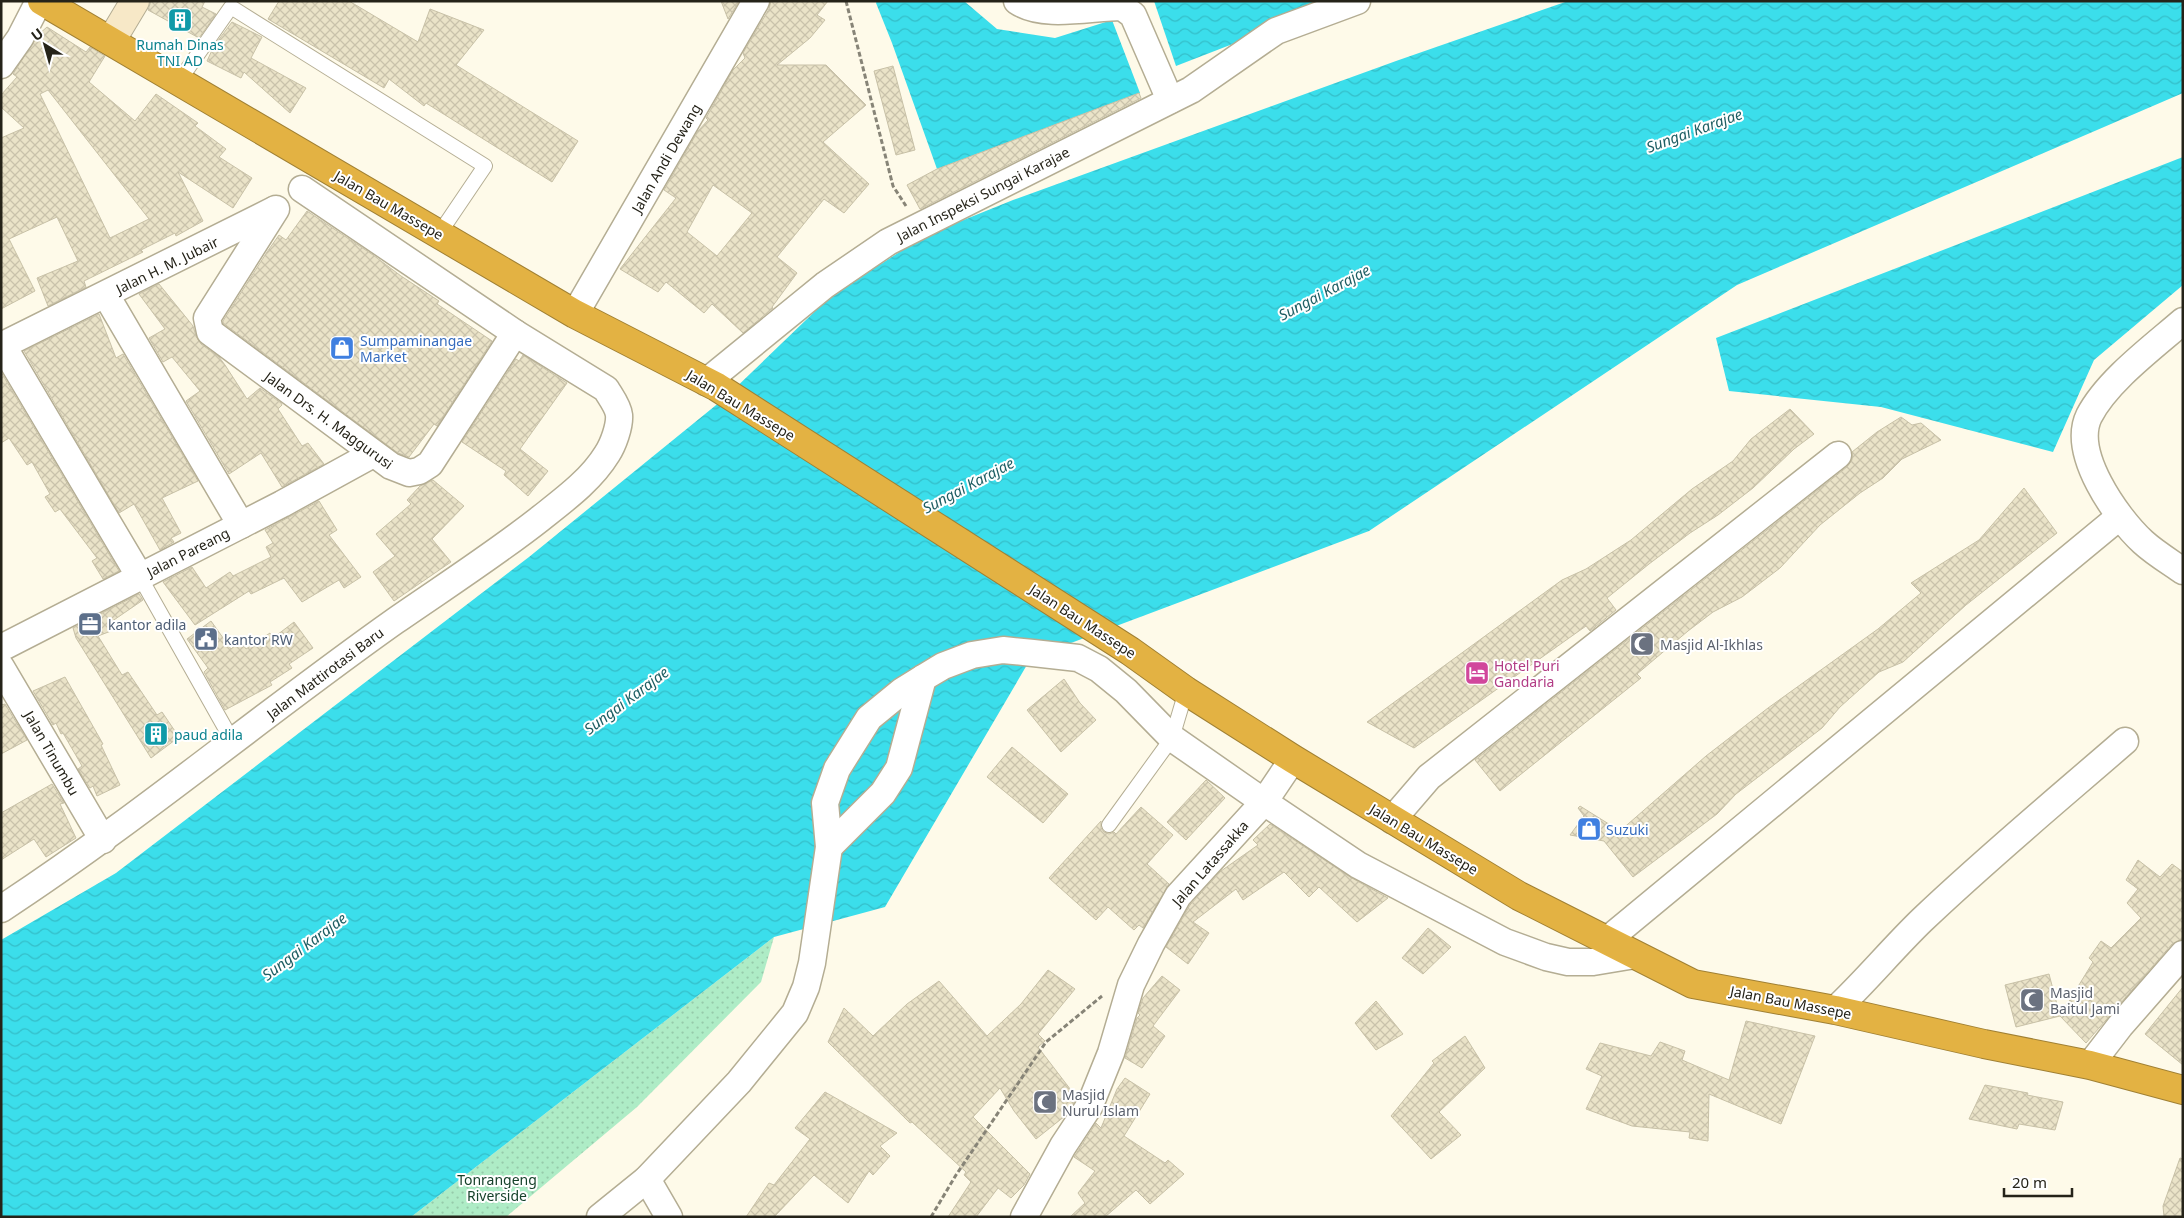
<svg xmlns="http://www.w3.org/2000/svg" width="2184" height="1218" font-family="'Noto Sans',sans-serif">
  <defs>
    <pattern id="grass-dots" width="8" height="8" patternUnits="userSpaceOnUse" patternTransform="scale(1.25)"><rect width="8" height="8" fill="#aeecc6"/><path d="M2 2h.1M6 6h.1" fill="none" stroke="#96caaa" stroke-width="1.8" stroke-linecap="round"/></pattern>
    <pattern id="water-waves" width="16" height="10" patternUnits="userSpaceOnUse" patternTransform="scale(1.25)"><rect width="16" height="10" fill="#3bdeeb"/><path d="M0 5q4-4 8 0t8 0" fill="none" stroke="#34bec9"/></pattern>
    <pattern id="building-cross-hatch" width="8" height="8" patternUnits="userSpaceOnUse" patternTransform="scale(1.25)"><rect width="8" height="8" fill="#eae3c8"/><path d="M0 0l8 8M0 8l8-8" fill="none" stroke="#c9c2ab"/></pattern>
  </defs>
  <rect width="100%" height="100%" fill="#fefae9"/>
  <path fill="url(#grass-dots)" d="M774,937l-13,45 -124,125 -131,110h-95z"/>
  <g fill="url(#water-waves)">
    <path d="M877,1h87l33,28 58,9 57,-18 28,73 -203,76 -45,-126 -16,-40z"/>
    <path d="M1154,1h190l-168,65z"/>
    <path d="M1568,1h615v92l-446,192 -368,246 -338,127 -146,249 -111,30 -363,280h-410v-277l115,-67 413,-316 197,-160 133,-128 22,-5 43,-28 89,-36 383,-139z"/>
    <path d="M2183,157v128l-89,75 -41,92 -172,-45 -152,-16 -13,-53z"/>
  </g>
  <g fill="url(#building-cross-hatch)" stroke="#c8c1a7" fill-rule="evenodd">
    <path d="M151,1h54l-3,6 14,7 -17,24 -51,-28z"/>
    <path d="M279,1h70l69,41 12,-33 54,21 -28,35 122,76 -26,41 -126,-79 -2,3 -35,-27 -5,9 -116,-69z"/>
    <path d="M721,1h18l-11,18z"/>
    <path d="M771,1h57l-11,14 8,5 -15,18 -33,27h49l40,40 -43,37 46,42 -25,29 -20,-14 -47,58 20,16 -25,34 1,1 -30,25 -31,-29 -8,9 -38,-31 -8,10 -38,-23 56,-71 -12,-8 34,-59 10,-11 -2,-2 27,-48 12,-12 -2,-5 26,-44zM713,185l39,28 -35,43 -30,-24z"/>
    <path d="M232,22l30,15 -11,21 55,30 -16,25 -46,-41 -3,6 -34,-17 7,-15z"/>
    <path d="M47,27l39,25 4,-5 15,9 -16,26 46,39 21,-27 42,29 -3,3 31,23 -7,8 33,21 -19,30 -55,-36 25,49 -27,15 -1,-3 -34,17 2,2 -59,29 2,6 -38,19 -11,-28 41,-17 -21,-44 -48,22 26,52 -34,18v-171l23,-10 -23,-21v-12l16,-18 -4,-3 25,-39zM48,90l101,129 -39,19 -70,-144z"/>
    <path d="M893,66l22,84 -19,5 -22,-84z"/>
    <path d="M1139,93l2,5 -221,111 -13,-24 30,-16z"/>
    <path d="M307,211l66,44 28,21 38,25 -2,3 55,37 -55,85 -3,-2 -25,33 -11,-4 -175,-130v-2l44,-69 12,-17 7,5z"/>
    <path d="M159,284l34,42 3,10 5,8 18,13 6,8 22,34 13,-11 21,15 1,2 -4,4 24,37 6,-3 16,21 -42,23 -21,-34 -32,21 -43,-73 14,-10 -28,-34 -9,5 -14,-24 16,-9 -26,-35z"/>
    <path d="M99,314l17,44 7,-4 75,127 -36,17 19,35 -10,5 3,4 -14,8 -26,-46 -15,9 -95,-162z"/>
    <path d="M523,355l44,28 -47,66 28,22 -20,25 -24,-21 2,-4 -44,-29 54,-83 3,2z"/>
    <path d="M1,372l118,199 -16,8 -11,-18 5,-3 -37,-49 -5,3 -10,-15 5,-3 -18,-32 -5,3 -18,-27 -8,5z"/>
    <path d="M1790,409l24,25 -20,15 -41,39 -35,27 -28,18 -41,31 -42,34 9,12 -26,21 -4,-5 -172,122 -47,-26 195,-142 24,-11 45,-29 61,-51 41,-28 18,-22z"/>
    <path d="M1901,417l11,8 9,-2 20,17 -39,19 -19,19 -23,15 -40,32 -40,43 -38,29 -29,15 -25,19 -51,43 4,4 -141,113 -25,-31 372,-293 5,-7v-8l25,-20z"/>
    <path d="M433,480l31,26 -32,33 19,23 -57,39 -21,-29 22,-16 -19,-22 35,-30 -4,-4 13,-14z"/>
    <path d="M2024,488l33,45 -91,72 -63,57 -24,10 -39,35 -18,21 -86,66 -19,20 -84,63 -29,-36 -34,-6 14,-19 -6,-8 2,-2 40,25 86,-75 62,-48 110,-79 43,-36 -10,-10 68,-43z"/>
    <path d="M319,501l18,29 -8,5 32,42 -17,11 -5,-8 -37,22 -18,-24 -33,16 -2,-3 -54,34 -32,-43 29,-15 14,21 24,-16 3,4 38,-19 -5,-10 7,-4 -8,-13z"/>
    <path d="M139,594l4,6 -35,24 3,7 -13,5 24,39 6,-3 29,43 5,-3 17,25 -28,21 -75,-120 -3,-10z"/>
    <path d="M211,621l20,28 9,-8 6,8 24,-16 3,5 21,-16 19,26 -24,16 3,4 -22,14 2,3 -47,25 -21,-38 4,-4 -21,-29z"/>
    <path d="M65,677l38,67 -2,1 19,40 -23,11 -4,-10 -3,2 -12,-19 4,-3 -19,-33 -2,1 -5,-11 -3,2 -20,-34z"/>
    <path d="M1064,679l16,24 16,17 -35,32 -34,-42z"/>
    <path d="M5,704l22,36 -26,14v-49z"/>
    <path d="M1012,747l56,47 -25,29 -56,-46z"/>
    <path d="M1206,780l19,18 -39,42 -19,-18z"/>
    <path d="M52,784l12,19 -4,1 16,34 -30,19 -12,-18 -33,21v-47z"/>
    <path d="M1141,807l32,28 -26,29 22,20 -26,44 -4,-3 -5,5 -26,-23 -12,13 -47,-42 52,-57v7l3,4 5,2 5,-2 2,2z"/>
    <path d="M1270,824l80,53 38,21 -31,24 -38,-35 -10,10 -25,-25 -41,28 -7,-11 -43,33 16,11 -21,31 -22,-17 24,-42 31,-34 37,-26 -5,-5z"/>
    <path d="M2138,860l22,17 12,-13 11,8v67l-11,5 -86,99 -26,-27 33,-54 -4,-4 12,-17 10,7 30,-30 -14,-15 11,-14 -12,-9z"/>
    <path d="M1428,928l23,19 -28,27 -21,-16z"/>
    <path d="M1048,970l27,19 -37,45 7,7 -7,6 39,51 -12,18 -29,23 -22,-28 -14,-23 -27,29 57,57 -6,11 -13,13 -13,-10 -22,29h-28l23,-35 -7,-7 2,-3 -54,-50 -2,1 -82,-81 16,-34 29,28 34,-32 32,-23 48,55 34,-32z"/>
    <path d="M2049,974l11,42 -44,11 -11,-42z"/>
    <path d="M1162,976l18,14 -27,36 12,10 -23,32 -17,-10 12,-40 3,-3 -2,-2 5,-15z"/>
    <path d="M2183,987v78l-38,-31z"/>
    <path d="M1376,1001l27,33 -27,16 -21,-27z"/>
    <path d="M1746,1021l69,15 -34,88 -72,-30 -1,47 -19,-3 1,-6 -58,-6 -46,-17 16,-33 -16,-7 14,-26 51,13 9,-14 25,9 -3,9 47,20z"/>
    <path d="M1465,1036l20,32 -46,44 22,23 -30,24 -40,-43 43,-53 -2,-2z"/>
    <path d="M1125,1078l25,16 -26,42 41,27 3,-3 16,14 -34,30 -14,-14 -31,27h-35l15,-14 -7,-10 17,-22 -21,-14 22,-34 5,5 16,-39z"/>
    <path d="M1985,1085l43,8 -1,2 36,7 -8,28 -36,-6 -2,5 -48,-10z"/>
    <path d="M825,1092l72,41 -17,13 10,10 -17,19 -4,-4 -21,32 -34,-28 -40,42h-28l23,-34 5,2 36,-46 -15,-11z"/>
    <path d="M2180,1158l3,1v58h-19l-1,-11z"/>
  </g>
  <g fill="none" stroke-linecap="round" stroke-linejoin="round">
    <defs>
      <g id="lane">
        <path d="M179,81l52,-74 254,159 -46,68"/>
        <path d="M140,577l93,165"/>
        <path d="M1109,825l63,-87 14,-47"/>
      </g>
      <g id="street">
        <path d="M1017,1c26,18 74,6 105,6l11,8 37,85"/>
        <path d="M1,65l19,-27 19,-37"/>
        <path d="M276,209l-69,109 3,14 181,134 18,7 10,-2 11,-7 85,-131 -213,-144"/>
        <path d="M106,295l135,230"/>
        <path d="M575,314l181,-313"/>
        <path d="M2183,321c-30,26 -76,60 -94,95 -18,37 27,101 54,126 12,11 27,20 40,29"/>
        <path d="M1,346l273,-136"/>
        <path d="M3,346l137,231"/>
        <path d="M706,382l119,-97 63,-43 303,-152 85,-59 81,-30"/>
        <path d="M1,648l281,-144 91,-50"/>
        <path d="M1,667l102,173"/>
        <path d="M1392,820l37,-43 409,-322"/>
        <path d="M829,847l54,-54 16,-25 24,-90"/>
        <path d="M1,909c136,-89 261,-194 394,-288 49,-34 99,-66 146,-103 24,-19 50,-38 66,-64 6,-9 13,-28 12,-39 -1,-9 -9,-19 -13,-26l-91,-56"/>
        <path d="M1606,941l513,-424"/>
        <path d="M1835,1010c31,-29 57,-61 87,-90 65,-62 135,-120 203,-179"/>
        <path d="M2090,1065l30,-39 63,-72"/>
        <path d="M647,1179l22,38"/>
        <path d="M600,1217l47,-38 92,-97 56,-69 11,-26 6,-24 17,-116 -4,-44 12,-34 32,-51 33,-27 21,-13 20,-12 29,-11 31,-5 30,3 45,5 21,11 27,22 46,47 92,64 94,63 147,77 41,15 22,5h25l42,-7"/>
        <path d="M1024,1217l39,-71 27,-41 21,-52 20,-68 20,-41 27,-48 86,-94 29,-43"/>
      </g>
      <path id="secondary" d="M111,41l24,-40"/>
      <path id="highway" d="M42,1l533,313 142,73 413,264 56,40 107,68 226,137 174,88 142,26 149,34 106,21 93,25"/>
    </defs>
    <use href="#lane" stroke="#b4ad93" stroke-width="16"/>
    <use href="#street" stroke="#b4ad93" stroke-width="29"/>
    <use href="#secondary" stroke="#b4ad93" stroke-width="30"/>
    <use href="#highway" stroke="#a08034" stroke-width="30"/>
    <g stroke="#878477" stroke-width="3" stroke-dasharray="5 2.5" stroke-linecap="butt">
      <path d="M846,1l47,185 13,20"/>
      <path d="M931,1217l25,-42 90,-133 56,-46"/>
    </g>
    <use href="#lane" stroke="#fff" stroke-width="14"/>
    <use href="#street" stroke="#fff" stroke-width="26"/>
    <use href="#secondary" stroke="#f7e8c7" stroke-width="28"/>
    <use href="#highway" stroke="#e3b243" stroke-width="28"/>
  </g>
  <defs>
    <symbol id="building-square" viewBox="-11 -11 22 22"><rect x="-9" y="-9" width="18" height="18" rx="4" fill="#0f9aa8" stroke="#fff"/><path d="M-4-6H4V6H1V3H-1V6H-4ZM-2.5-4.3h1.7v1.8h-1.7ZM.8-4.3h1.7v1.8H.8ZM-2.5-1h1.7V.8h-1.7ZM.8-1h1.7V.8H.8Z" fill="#fff"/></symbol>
    <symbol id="shop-square" viewBox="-11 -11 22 22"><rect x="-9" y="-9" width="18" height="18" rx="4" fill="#3f7fe0" stroke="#fff"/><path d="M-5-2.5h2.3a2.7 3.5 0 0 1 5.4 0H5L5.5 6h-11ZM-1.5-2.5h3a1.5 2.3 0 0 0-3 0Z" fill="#fff"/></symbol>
    <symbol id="office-square" viewBox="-11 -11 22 22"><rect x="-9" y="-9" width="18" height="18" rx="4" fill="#5c6f8a" stroke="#fff"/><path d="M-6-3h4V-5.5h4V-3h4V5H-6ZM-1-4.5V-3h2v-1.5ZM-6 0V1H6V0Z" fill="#fff"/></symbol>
    <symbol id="civic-square" viewBox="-11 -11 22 22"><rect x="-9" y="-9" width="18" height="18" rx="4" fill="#5c6f8a" stroke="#fff"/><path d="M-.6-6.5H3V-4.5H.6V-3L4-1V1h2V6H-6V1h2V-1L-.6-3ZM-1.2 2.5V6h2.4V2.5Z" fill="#fff"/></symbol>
    <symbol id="mosque-square" viewBox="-11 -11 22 22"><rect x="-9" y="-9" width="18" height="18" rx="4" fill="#6b7280" stroke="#fff"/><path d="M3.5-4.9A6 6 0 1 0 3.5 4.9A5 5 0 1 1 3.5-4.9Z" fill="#fff"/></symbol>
    <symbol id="hotel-square" viewBox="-11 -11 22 22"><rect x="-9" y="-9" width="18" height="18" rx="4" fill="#d1479c" stroke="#fff"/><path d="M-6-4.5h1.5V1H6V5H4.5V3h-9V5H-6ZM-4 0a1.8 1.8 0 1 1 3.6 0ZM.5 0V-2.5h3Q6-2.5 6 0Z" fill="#fff"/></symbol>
  </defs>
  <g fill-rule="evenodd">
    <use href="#building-square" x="166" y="6" width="28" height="28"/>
    <use href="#shop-square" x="328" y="334" width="28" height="28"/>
    <use href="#office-square" x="76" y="610" width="28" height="28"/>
    <use href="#civic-square" x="192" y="625" width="28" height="28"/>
    <use href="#mosque-square" x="1628" y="630" width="28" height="28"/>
    <use href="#hotel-square" x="1463" y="659" width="28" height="28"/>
    <use href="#building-square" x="142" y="720" width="28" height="28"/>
    <use href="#shop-square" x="1575" y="815" width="28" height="28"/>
    <use href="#mosque-square" x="2018" y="986" width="28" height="28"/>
    <use href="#mosque-square" x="1031" y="1088" width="28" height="28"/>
  </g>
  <g text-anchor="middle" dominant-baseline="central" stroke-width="4" stroke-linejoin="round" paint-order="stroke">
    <g font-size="14" fill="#0d838f" stroke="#fff">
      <text x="180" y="44">Rumah Dinas<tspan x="180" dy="16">TNI AD</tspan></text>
      <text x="174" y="734" text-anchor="start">paud adila</text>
    </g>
    <g font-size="14" fill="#252319" stroke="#fff">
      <text transform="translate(666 158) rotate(-60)">Jalan Andi Dewang</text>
      <text transform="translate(983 194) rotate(-27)">Jalan Inspeksi Sungai Karajae</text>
      <text transform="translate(389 205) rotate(30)">Jalan Bau Massepe</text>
      <text transform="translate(167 265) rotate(-26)">Jalan H. M. Jubair</text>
      <text transform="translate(741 405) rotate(31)">Jalan Bau Massepe</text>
      <text transform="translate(329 420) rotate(36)">Jalan Drs. H. Maggurusi</text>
      <text transform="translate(188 552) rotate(-27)">Jalan Pareang</text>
      <text transform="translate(1083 621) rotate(33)">Jalan Bau Massepe</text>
      <text transform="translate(325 673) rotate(-37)">Jalan Mattirotasi Baru</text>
      <text transform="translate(52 753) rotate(60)">Jalan Tinumbu</text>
      <text transform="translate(1424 839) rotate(31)">Jalan Bau Massepe</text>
      <text transform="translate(1210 863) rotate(-49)">Jalan Latassakka</text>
      <text transform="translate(1791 1002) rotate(11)">Jalan Bau Massepe</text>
    </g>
    <g font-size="14" fill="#366cbe" stroke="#fff" text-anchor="start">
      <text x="360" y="340">Sumpaminangae<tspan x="360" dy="16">Market</tspan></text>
      <text x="1606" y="829">Suzuki</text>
    </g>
    <g font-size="14" fill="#4e5e75" stroke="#fff" text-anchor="start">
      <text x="108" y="624">kantor adila</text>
      <text x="224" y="639">kantor RW</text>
    </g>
    <g font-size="14" fill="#5b616d" stroke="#fff" text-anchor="start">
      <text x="1660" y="644">Masjid Al-Ikhlas</text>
      <text x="2050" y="992">Masjid<tspan x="2050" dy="16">Baitul Jami</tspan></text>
      <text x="1062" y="1094">Masjid<tspan x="1062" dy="16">Nurul Islam</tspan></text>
    </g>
    <g font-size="14" fill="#b23c85" stroke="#fff" text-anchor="start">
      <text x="1494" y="665">Hotel Puri<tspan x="1494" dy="16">Gandaria</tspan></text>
    </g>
    <g font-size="14" fill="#16422b" stroke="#fff">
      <text x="497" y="1179">Tonrangeng<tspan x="497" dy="16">Riverside</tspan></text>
    </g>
    <g font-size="15" font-style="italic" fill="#1f5f64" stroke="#fff">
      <text transform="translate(1694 130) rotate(-20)">Sungai Karajae</text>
      <text transform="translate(1324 292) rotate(-28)">Sungai Karajae</text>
      <text transform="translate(968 485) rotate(-28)">Sungai Karajae</text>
      <text transform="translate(626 700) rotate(-37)">Sungai Karajae</text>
      <text transform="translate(304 946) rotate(-37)">Sungai Karajae</text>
    </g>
  </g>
  <rect width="2184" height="1218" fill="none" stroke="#252319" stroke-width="5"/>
  <g transform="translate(45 45) rotate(323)" stroke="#ffffff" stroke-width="4" paint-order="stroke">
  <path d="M0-4L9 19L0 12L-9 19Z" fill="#252319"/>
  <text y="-8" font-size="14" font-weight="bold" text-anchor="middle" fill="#252319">U</text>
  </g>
  <path d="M2004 1188v8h68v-8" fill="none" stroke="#252319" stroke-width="2.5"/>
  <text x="2012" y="1188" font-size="15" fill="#252319" stroke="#ffffff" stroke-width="4" paint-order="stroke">20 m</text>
</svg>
